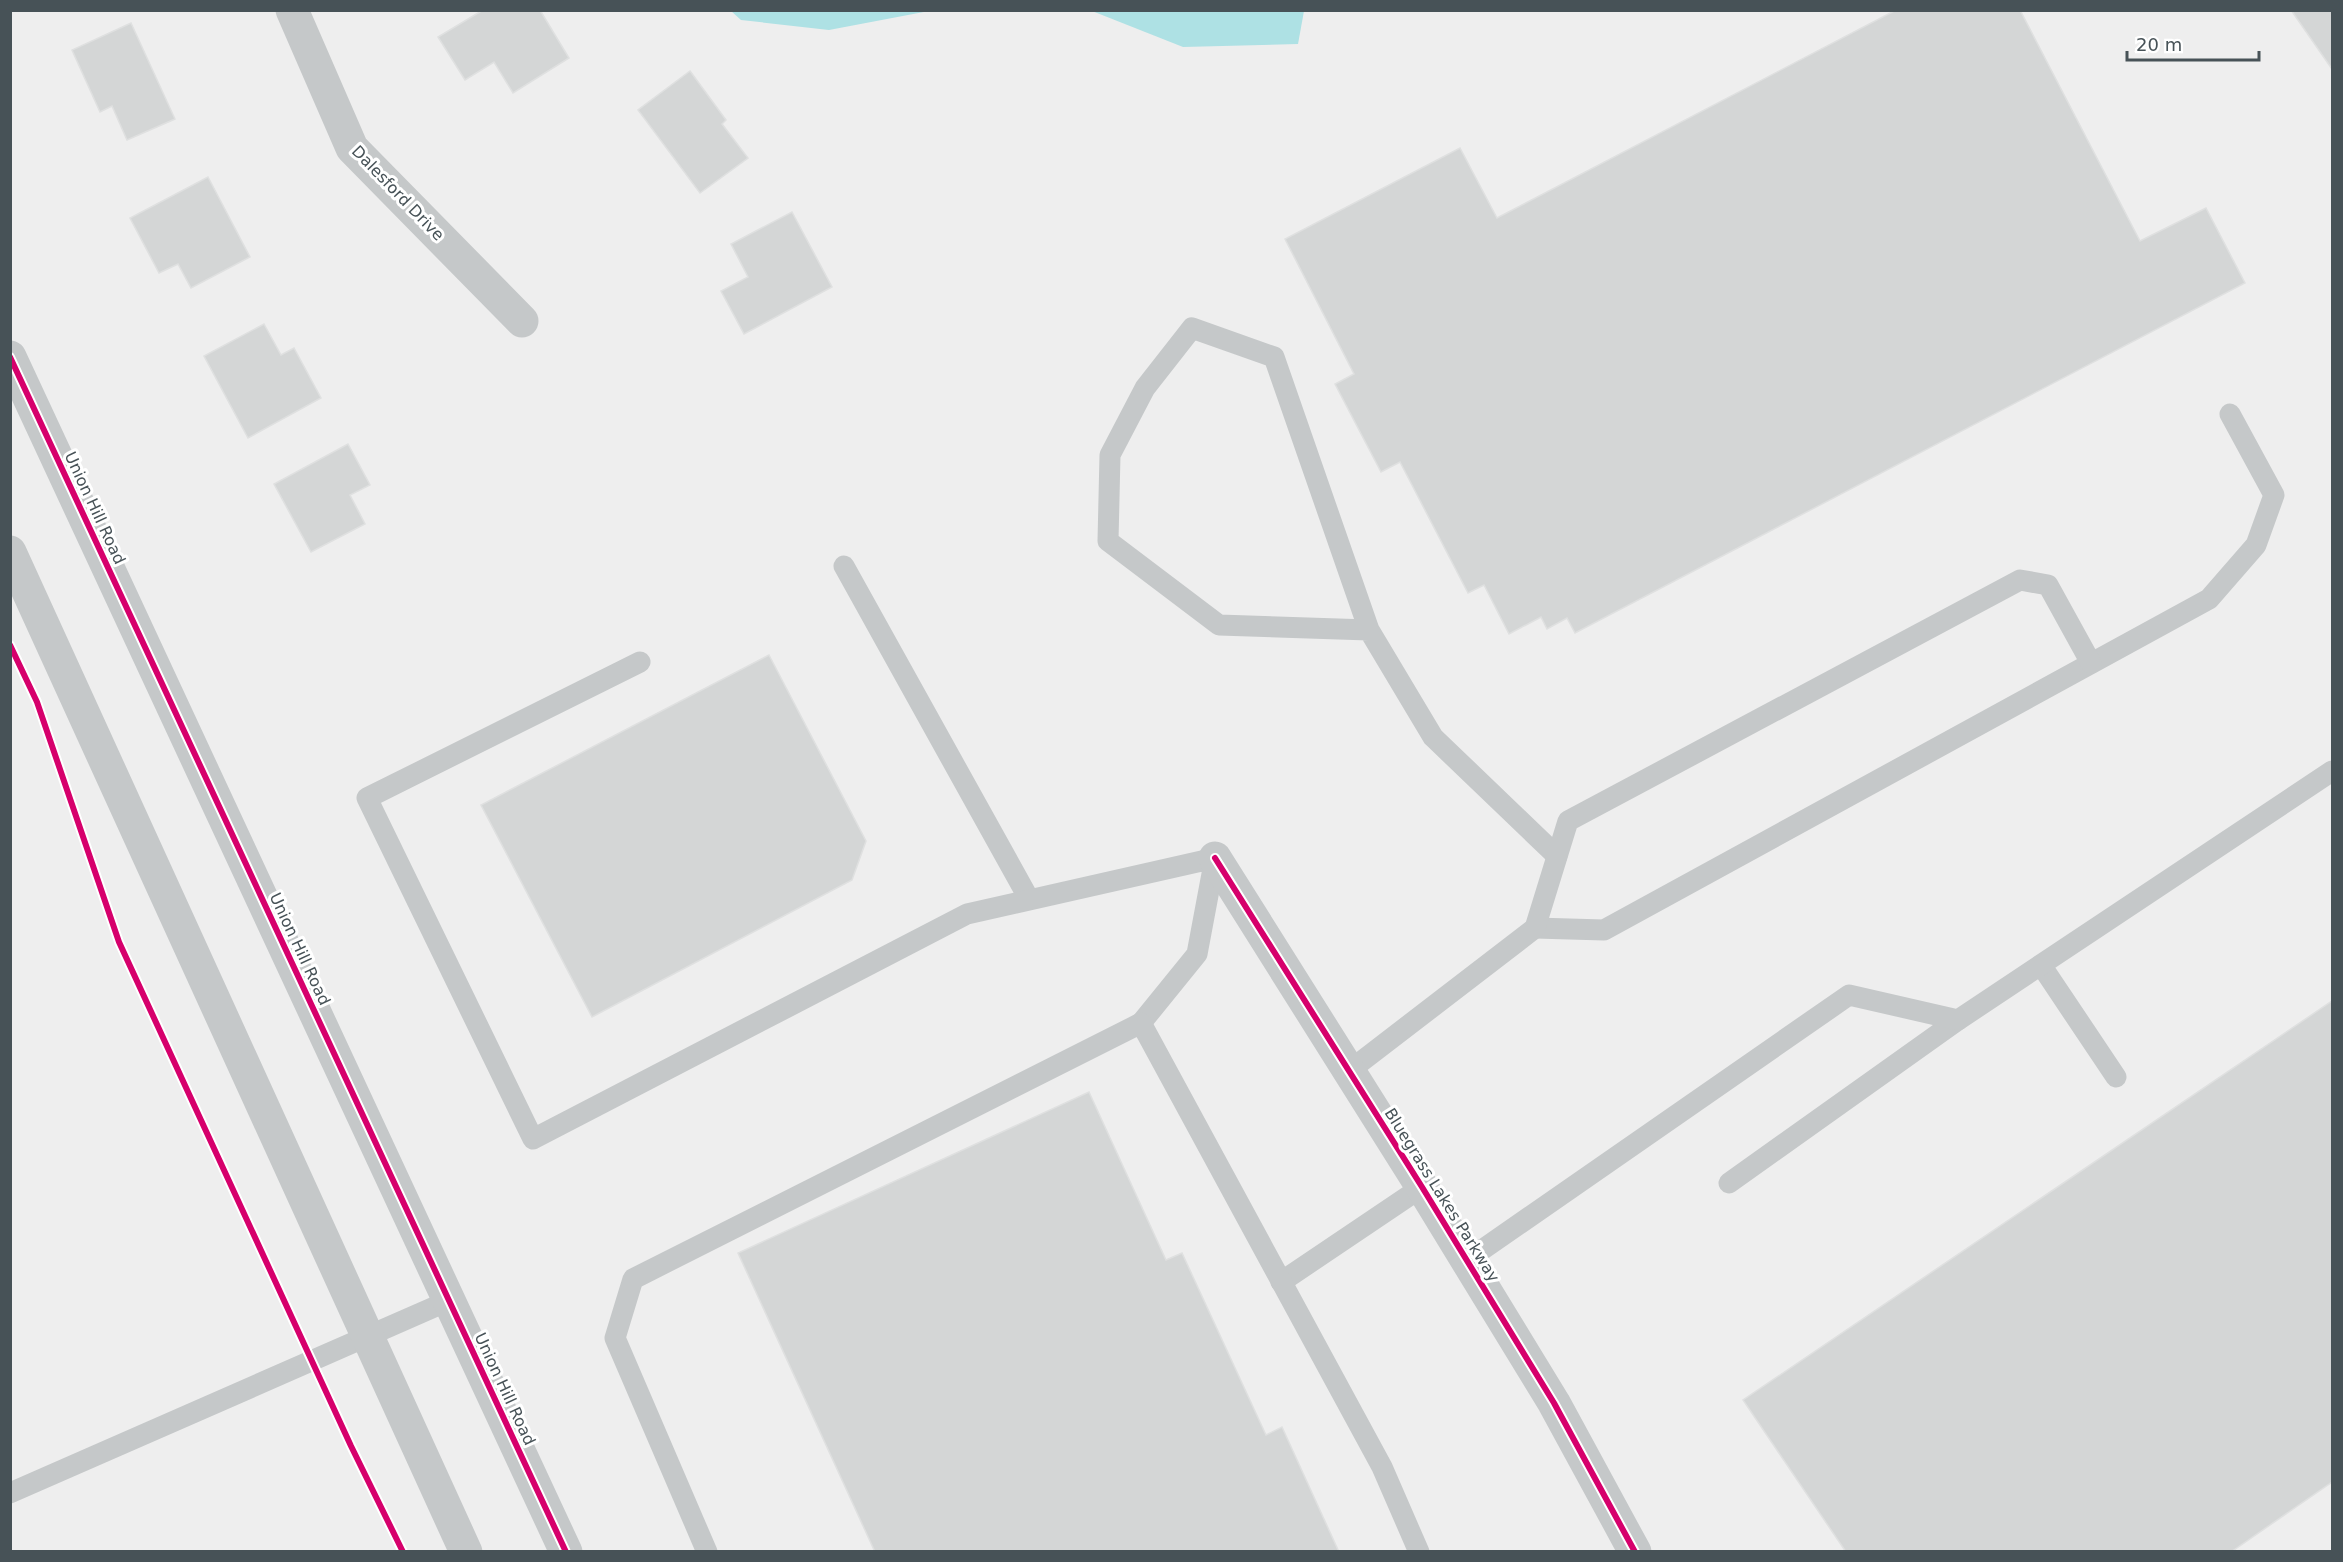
<svg xmlns="http://www.w3.org/2000/svg" width="2343" height="1562" font-family="'DejaVu Sans',sans-serif">
  <rect width="100%" height="100%" fill="#eee"/>
  <g fill="#aee1e4">
    <path d="M731,11h198l-100,19 -88,-10z"/>
    <path d="M1092,11h212l-6,33 -115,3z"/>
  </g>
  <g fill="#d4d6d6" stroke="#dfe0e0" stroke-width="1.5">
    <path d="M483,10h57l29,48 -56,35 -19,-31 -29,18 -27,-43z"/>
    <path d="M1896,10h124l120,231 66,-33 39,75 -670,350 -8,-15 -20,11 -6,-12 -32,17 -25,-49 -16,8 -68,-131 -19,10 -46,-88 19,-10 -69,-135 175,-91 37,70z"/>
    <path d="M2291,10h41v59z"/>
    <path d="M131,23l44,96 -48,21 -15,-34 -12,6 -28,-62z"/>
    <path d="M690,71l36,49 -4,4 26,34 -48,35 -62,-83z"/>
    <path d="M208,177l42,80 -59,31 -13,-24 -19,9 -29,-55z"/>
    <path d="M792,212l40,75 -88,47 -23,-43 27,-14 -17,-33z"/>
    <path d="M264,324l17,31 13,-7 27,50 -73,40 -44,-82z"/>
    <path d="M348,444l22,41 -20,10 15,29 -54,28 -37,-68z"/>
    <path d="M769,655l97,186 -14,39 -260,137 -111,-212z"/>
    <path d="M2332,1001v481l-101,70h-385l-103,-152z"/>
    <path d="M1089,1092l77,168 16,-7 84,182 16,-8 57,125h-464l-137,-299z"/>
  </g>
  <g fill="none" stroke-linecap="round" stroke-linejoin="round">
    <g stroke="#c5c8c9" stroke-width="21">
      <path d="M844,566l185,333"/>
      <path d="M1369,630l-150,-5 -111,-84 2,-86 35,-67 47,-60 82,29 95,273 64,107 124,119"/>
      <path d="M640,662l-273,136 166,341 434,-225 248,-56 -18,96 -56,69"/>
      <path d="M1535,928l69,2 605,-331 47,-54 18,-50 -44,-81"/>
      <path d="M2041,965l75,112"/>
      <path d="M1349,1071l186,-143 33,-107 452,-241 28,5 43,78"/>
      <path d="M1729,1183l229,-163"/>
      <path d="M1466,1261l383,-266 109,25 374,-249"/>
      <path d="M1281,1282l141,-95"/>
      <path d="M10,1493l438,-192"/>
      <path d="M707,1552l-92,-214 18,-59 508,-256 241,444 37,85"/>
    </g>
    <g stroke="#c5c8c9" stroke-width="33">
      <path d="M292,10l60,138 170,173"/>
      <path d="M1215,858l207,329 132,216 81,149"/>
    </g>
    <g stroke="#c5c8c9" stroke-width="33">
      <path d="M10,357l556,1195"/>
      <path d="M10,552l456,1000"/>
    </g>
    <defs>
      <g id="cycleway">
        <path d="M10,357l556,1195"/>
        <path d="M10,645l27,57 82,240 232,504 52,106"/>
        <path d="M1215,858l207,329 132,216 81,149"/>
      </g>
    </defs>
    <use href="#cycleway" stroke="#fff" stroke-width="10"/>
    <use href="#cycleway" stroke="#d6006c" stroke-width="6"/>
  </g>
  <g text-anchor="middle" dominant-baseline="central" stroke-width="6" stroke-linejoin="round" paint-order="stroke">
    <g font-size="16" fill="#475257" stroke="#fff">
      <text transform="translate(398 193) rotate(46)">Dalesford Drive</text>
      <text transform="translate(95 508) rotate(65)">Union Hill Road</text>
      <text transform="translate(300 949) rotate(65)">Union Hill Road</text>
      <text transform="translate(1442 1195) rotate(58)">Bluegrass Lakes Parkway</text>
      <text transform="translate(505 1389) rotate(65)">Union Hill Road</text>
    </g>
  </g>
  <rect width="2343" height="1562" fill="none" stroke="#475257" stroke-width="24"/>
  <path d="M2127 51v9h132v-9" fill="none" stroke="#475257" stroke-width="3"/>
  <text x="2136" y="51" font-size="18" fill="#475257" stroke="#ffffff" stroke-width="4.5" paint-order="stroke">20 m</text>
</svg>
